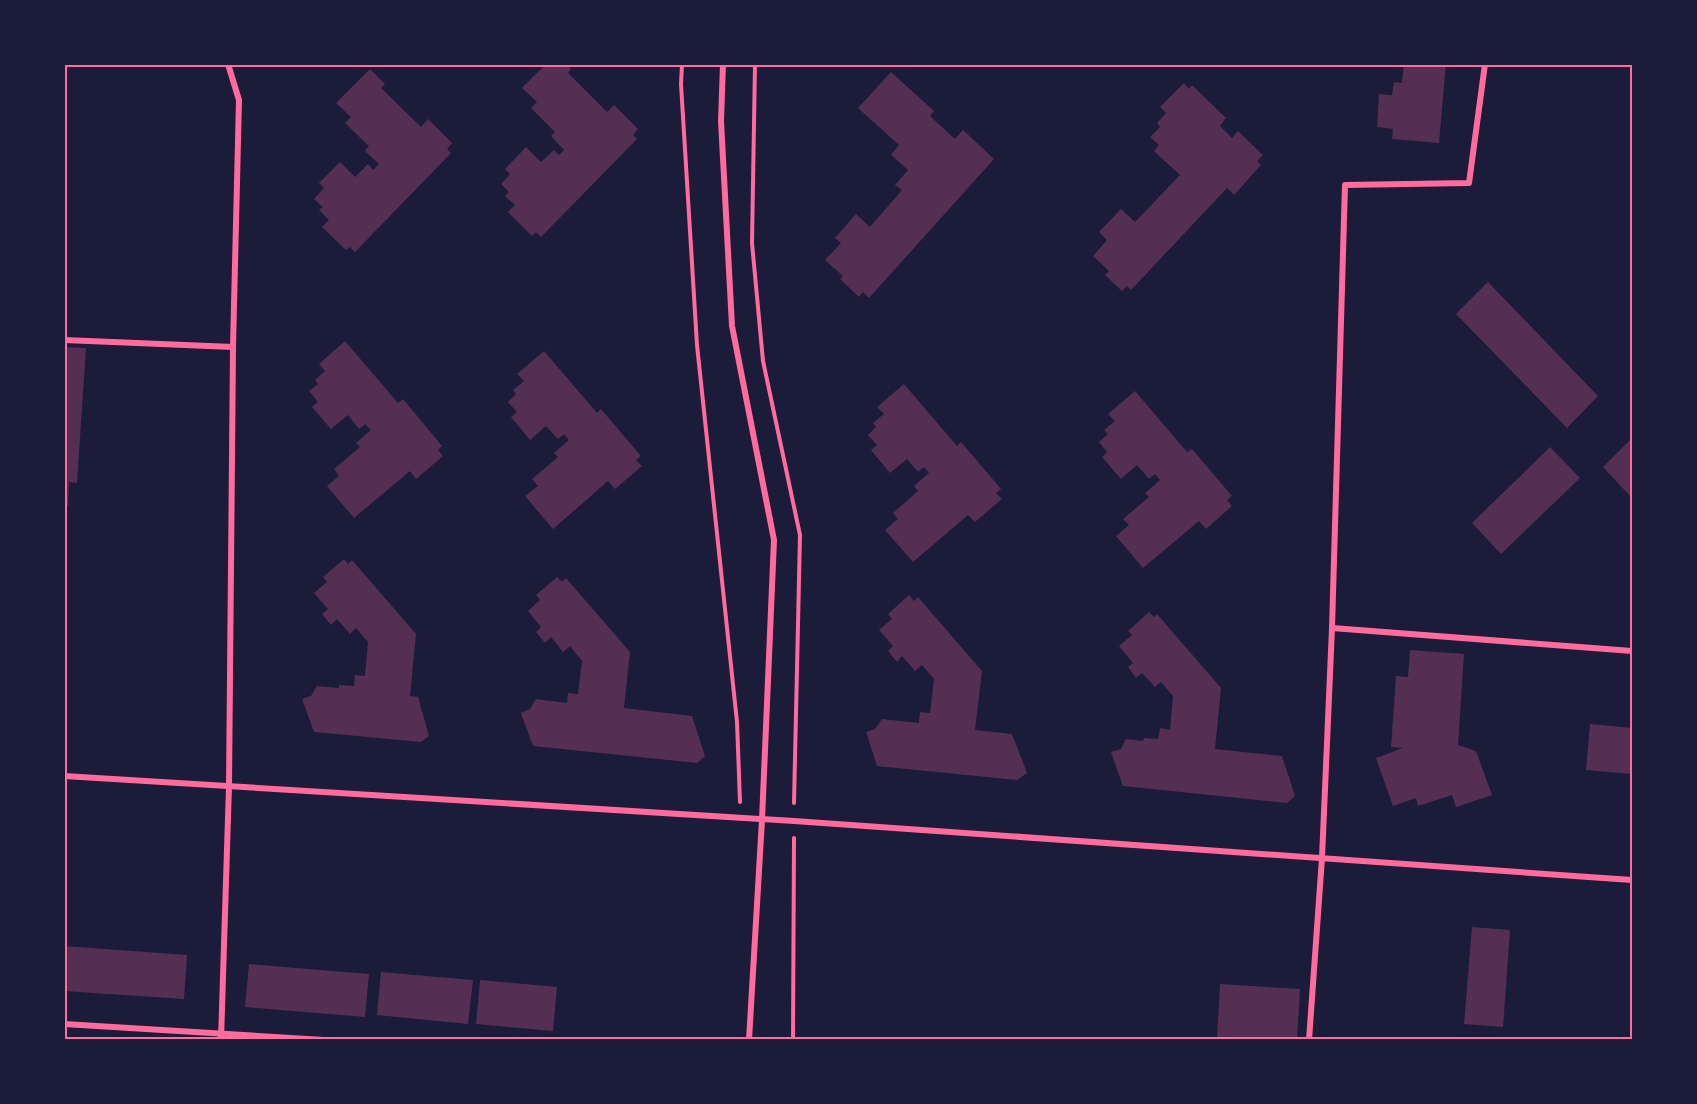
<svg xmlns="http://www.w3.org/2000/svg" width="1697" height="1104" font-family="Montserrat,sans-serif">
  <rect width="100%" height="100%" fill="#1b1b3a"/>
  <g fill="#542f53">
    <path d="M546,64h20l5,5 -3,4 39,39 7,-7 24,24 -5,6 4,4 -96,98 -5,-5 -4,4 -24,-24 7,-7 -10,-9 4,-4 -8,-8 9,-10 -5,-5 21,-22 15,15 13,-12 5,5 5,-5 -13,-14 4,-4 -24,-24 6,-6 -15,-14z"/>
    <path d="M1404,64h42l-7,79 -47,-4 1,-10 -16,-2 2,-33 13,1 2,-13 8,1z"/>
    <path d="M370,69l15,15 -4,4 40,39 7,-8 24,24 -5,6 4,4 -96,99 -5,-5 -4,3 -24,-23 7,-7 -10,-10 4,-3 -9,-8 10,-11 -5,-5 21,-21 15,15 13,-13 5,6 6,-6 -14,-13 4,-5 -24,-23 6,-6 -15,-14z"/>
    <path d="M891,72l43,39 -4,5 25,23 8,-9 31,29 -125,139 -6,-6 -4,5 -19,-18 3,-3 -18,-16 16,-17 -6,-5 21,-24 14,13 32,-37 -7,-5 13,-15 -17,-15 8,-10 -41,-37z"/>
    <path d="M1184,83l5,6 3,-4 34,33 -6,8 12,12 6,-7 25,24 -6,6 4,4 -27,30 -7,-7 -96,102 -4,-4 -5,5 -17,-16 4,-4 -16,-15 14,-16 -8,-8 22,-23 14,13 45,-47 -26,-24 5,-6 -9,-8 10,-10 -3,-4 9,-10 -6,-6z"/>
    <path d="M1488,282l110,114 -31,32 -111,-114z"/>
    <path d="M345,341l53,62 5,-4 39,47 -4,4 5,6 -27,23 -6,-8 -56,47 -27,-32 12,-10 -5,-7 26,-22 -4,-4 15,-13 -6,-6 -6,5 -11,-14 -17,14 -19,-22 6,-5 -9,-11 9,-7 -3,-4 10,-9 -6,-7z"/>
    <path d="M64,347l22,1 -9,135 -8,-1 -1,24h-4z"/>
    <path d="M544,351l53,62 4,-4 40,47 -5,4 6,6 -27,23 -7,-8 -55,48 -28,-33 13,-10 -6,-7 26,-22 -4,-4 15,-13 -5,-6 -6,5 -12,-13 -16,14 -19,-23 6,-5 -9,-10 8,-8 -3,-4 11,-9 -7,-7z"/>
    <path d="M904,384l53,62 4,-4 40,47 -5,4 6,6 -27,23 -7,-7 -55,47 -28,-32 13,-11 -5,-6 25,-22 -4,-5 15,-13 -5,-6 -6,5 -11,-13 -17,14 -19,-23 6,-5 -9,-10 8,-8 -3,-4 11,-9 -7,-7z"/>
    <path d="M1135,391l52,61 5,-3 40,47 -5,4 5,6 -26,23 -7,-8 -56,47 -27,-32 13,-11 -6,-6 26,-22 -4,-4 15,-13 -5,-6 -6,5 -12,-14 -16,14 -19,-22 5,-5 -8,-10 9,-8 -4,-4 11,-9 -7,-7z"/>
    <path d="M1632,438v60l-29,-31z"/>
    <path d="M1550,447l30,31 -79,76 -29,-31z"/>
    <path d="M344,559l4,5 4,-4 64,74 -6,62 8,1 11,39 -8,6 -107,-10 -12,-33 9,-3 6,-10 22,2v-3l15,1 1,-11 10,1 3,-34 -12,-14 -6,6 -13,-15 -6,6 -9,-11 6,-5 -14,-16 13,-11 -4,-5z"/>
    <path d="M557,577l5,5 4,-4 64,74 -6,56 68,8 13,40 -8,7 -164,-17 -12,-33 9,-4 6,-10 31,4 1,-10 10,1 4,-33 -12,-15 -7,6 -12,-15 -6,6 -9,-11 5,-5 -13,-16 12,-11 -4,-5z"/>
    <path d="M909,595l5,6 4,-4 64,74 -7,59 37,4 15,39 -10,7 -140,-14 -11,-34 9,-3 7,-10 37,4 1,-11 10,1 4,-34 -12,-14 -7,6 -13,-15 -5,6 -9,-11 5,-5 -14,-16 13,-11 -4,-5z"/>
    <path d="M1149,612l5,5 3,-3 64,74 -6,61 67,7 13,40 -8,7 -164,-17 -12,-34 10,-3 5,-10 17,2 1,-3 14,1 2,-11 10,2 3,-34 -12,-14 -6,5 -13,-14 -6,5 -8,-11 5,-4 -14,-17 13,-11 -4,-4z"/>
    <path d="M1410,650l54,4 -6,91 18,6 16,44 -36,12 -4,-12 -34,11 -2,-8 -23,8 -17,-48 27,-10 -12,-1 5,-71 12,1z"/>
    <path d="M1590,724l42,4v46l-46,-4z"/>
    <path d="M1472,927l38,3 -7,97 -39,-3z"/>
    <path d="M64,946l123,9 -3,44 -120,-8z"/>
    <path d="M249,964l120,10 -4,43 -120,-10z"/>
    <path d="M381,972l92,8 -5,44 -91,-9z"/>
    <path d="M480,980l77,7 -4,44 -77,-7z"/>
    <path d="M1220,984l80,5 -3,51h-80z"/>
  </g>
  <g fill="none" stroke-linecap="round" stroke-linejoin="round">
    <g stroke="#ff6b9d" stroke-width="4">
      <path d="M682,64l-1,20 16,261 40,377 3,80"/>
      <path d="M755,64l-3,179 11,118 37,174 -6,268"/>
      <path d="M793,1040l1,-202"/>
    </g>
    <g stroke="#ff6b9d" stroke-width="6">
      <path d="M723,64l-2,57 11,205 42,214 -12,280 -13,220"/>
      <path d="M64,340l169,7"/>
      <path d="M1332,628l300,23"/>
      <path d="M64,776l730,45 838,59"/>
      <path d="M64,1024l260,16"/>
      <path d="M221,1040l8,-254 4,-439 6,-247 -11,-36"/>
      <path d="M1309,1040l13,-182 10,-230 13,-443 124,-2 16,-119"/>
    </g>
  </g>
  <rect width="1697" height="1104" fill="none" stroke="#1b1b3a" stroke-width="132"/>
  <rect x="66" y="66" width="1565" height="972" fill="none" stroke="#ff6b9d" stroke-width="2"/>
</svg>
